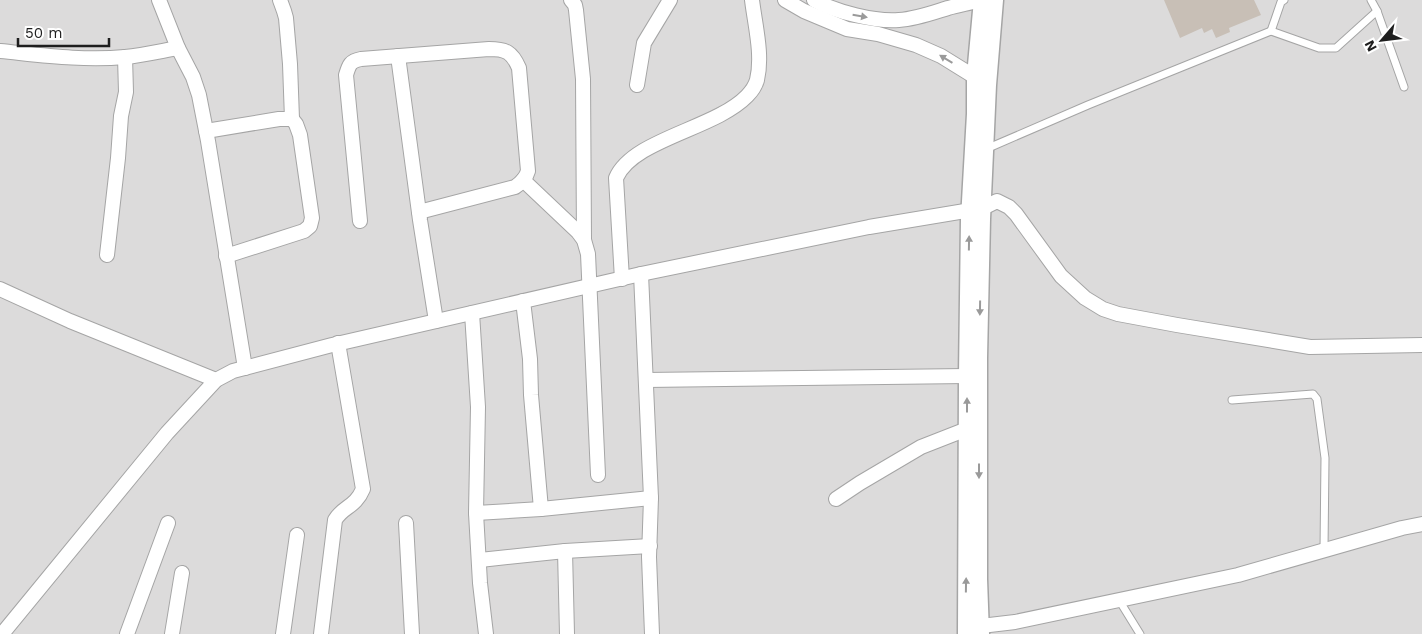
<svg xmlns="http://www.w3.org/2000/svg" width="1422" height="634" font-family="'Work Sans',sans-serif">
  <rect width="100%" height="100%" fill="#f0ede3"/>
  <rect fill="#dcdbdb" x="0" y="0" width="1422" height="634"/>
  <path fill="#c8bfb6" d="M1164,0h90l7,15 -32,13 1,4 -14,6 -4,-9 -8,4 -2,-5 -22,10z"/>
  <g fill="none" stroke-linecap="round" stroke-linejoin="round">
    <defs>
      <g id="service">
        <path d="M1371,0l6,11"/>
        <path d="M1271,31l10,-29 3,-2"/>
        <path d="M986,149l102,-44 183,-74 48,17h17l41,-37 27,76"/>
        <path d="M1232,400l81,-6 4,5 8,59 -1,92"/>
        <path d="M1119,600l21,34"/>
      </g>
      <g id="minor">
        <path d="M159,0l19,48 15,29 6,18 9,46 37,227"/>
        <path d="M280,0l4,11 2,7 4,46 2,55"/>
        <path d="M571,0l4,5 1,5 7,69 1,161"/>
        <path d="M785,0l19,11 43,18 31,5 38,11 25,11 42,26"/>
        <path d="M814,0c22,12 61,22 85,20 17,-1 33,-7 49,-12 11,-3 22,-5 33,-8"/>
        <path d="M0,51c41,4 83,10 125,6 18,-2 36,-6 53,-9"/>
        <path d="M398,56l22,164 16,101"/>
        <path d="M637,85l7,-42 26,-43"/>
        <path d="M206,131l73,-12h13l4,5 4,11 12,83 -2,8 -6,5 -78,25"/>
        <path d="M523,180l55,52 6,8 4,14 10,221"/>
        <path d="M360,221l-14,-146c3,-10 4,-14 15,-16l128,-10c17,0 23,3 30,19l9,103c-2,7 -7,12 -13,16l-96,25"/>
        <path d="M107,255l11,-97 3,-42 5,-24 -1,-35"/>
        <path d="M641,274l10,224 -2,59 3,77"/>
        <path d="M622,279l-6,-101c17,-39 99,-49 131,-82 5,-5 8,-9 10,-16 6,-25 -2,-55 -5,-80"/>
        <path d="M0,289l70,32 146,59"/>
        <path d="M523,301l7,58 1,36 10,114"/>
        <path d="M472,313l6,94 -2,106 4,70 6,51"/>
        <path d="M646,380l321,-4"/>
        <path d="M836,499l24,-16 61,-36 46,-18"/>
        <path d="M476,513l65,-4 110,-11"/>
        <path d="M406,523l6,111"/>
        <path d="M565,551l2,83"/>
        <path d="M480,560l85,-9 85,-5"/>
        <path d="M981,626l34,-4 223,-47 164,-47 20,-4"/>
        <path d="M2,634l165,-201 49,-53 17,-9 99,-26 309,-71 228,-47 114,-19 14,-7 12,6 7,7 45,62 24,22 18,11 15,5 59,11 133,22 112,-2"/>
        <path d="M127,634l41,-111"/>
        <path d="M172,634l10,-61"/>
        <path d="M283,634l14,-99"/>
        <path d="M321,634l14,-114c8,-14 20,-12 28,-31l-25,-146"/>
      </g>
      <g id="tertiary">
        <path d="M966,634l1,-258 2,-157 6,-105v-38l7,-76"/>
        <path d="M981,634l-2,-55v-221l3,-139 6,-134 7,-85"/>
      </g>
    </defs>
    <use href="#service" stroke="#a5a5a5" stroke-width="9"/>
    <use href="#minor" stroke="#a5a5a5" stroke-width="16"/>
    <use href="#tertiary" stroke="#a5a5a5" stroke-width="19"/>
    <use href="#service" stroke="#fff" stroke-width="7"/>
    <use href="#minor" stroke="#fff" stroke-width="14"/>
    <use href="#tertiary" stroke="#fff" stroke-width="16"/>
  </g>
  <defs><path id="oneway-solid" d="M-6-.8H1V-3.2L6.5 0L1 3.2V.8H-6Z" transform="scale(1.25)"/></defs>
  <g fill="#9a9a9a">
    <use href="#oneway-solid" transform="translate(860 16) rotate(10)"/>
    <use href="#oneway-solid" transform="translate(946 59) rotate(-149)"/>
    <use href="#oneway-solid" transform="translate(969 243) rotate(-89)"/>
    <use href="#oneway-solid" transform="translate(980 308) rotate(91)"/>
    <use href="#oneway-solid" transform="translate(967 405) rotate(-90)"/>
    <use href="#oneway-solid" transform="translate(979 471) rotate(90)"/>
    <use href="#oneway-solid" transform="translate(966 585) rotate(-89)"/>
  </g>
  <g transform="translate(1382 40) rotate(242)" stroke="#ffffff" stroke-width="4" paint-order="stroke">
  <path d="M0-4L9 19L0 12L-9 19Z" fill="#1e1e1e"/>
  <text y="-8" font-size="14" font-weight="bold" text-anchor="middle" fill="#1e1e1e">N</text>
  </g>
  <path d="M18 38v8h91v-8" fill="none" stroke="#1e1e1e" stroke-width="2.5"/>
  <text x="25" y="38" font-size="15" fill="#1e1e1e" stroke="#ffffff" stroke-width="4" paint-order="stroke">50 m</text>
</svg>
